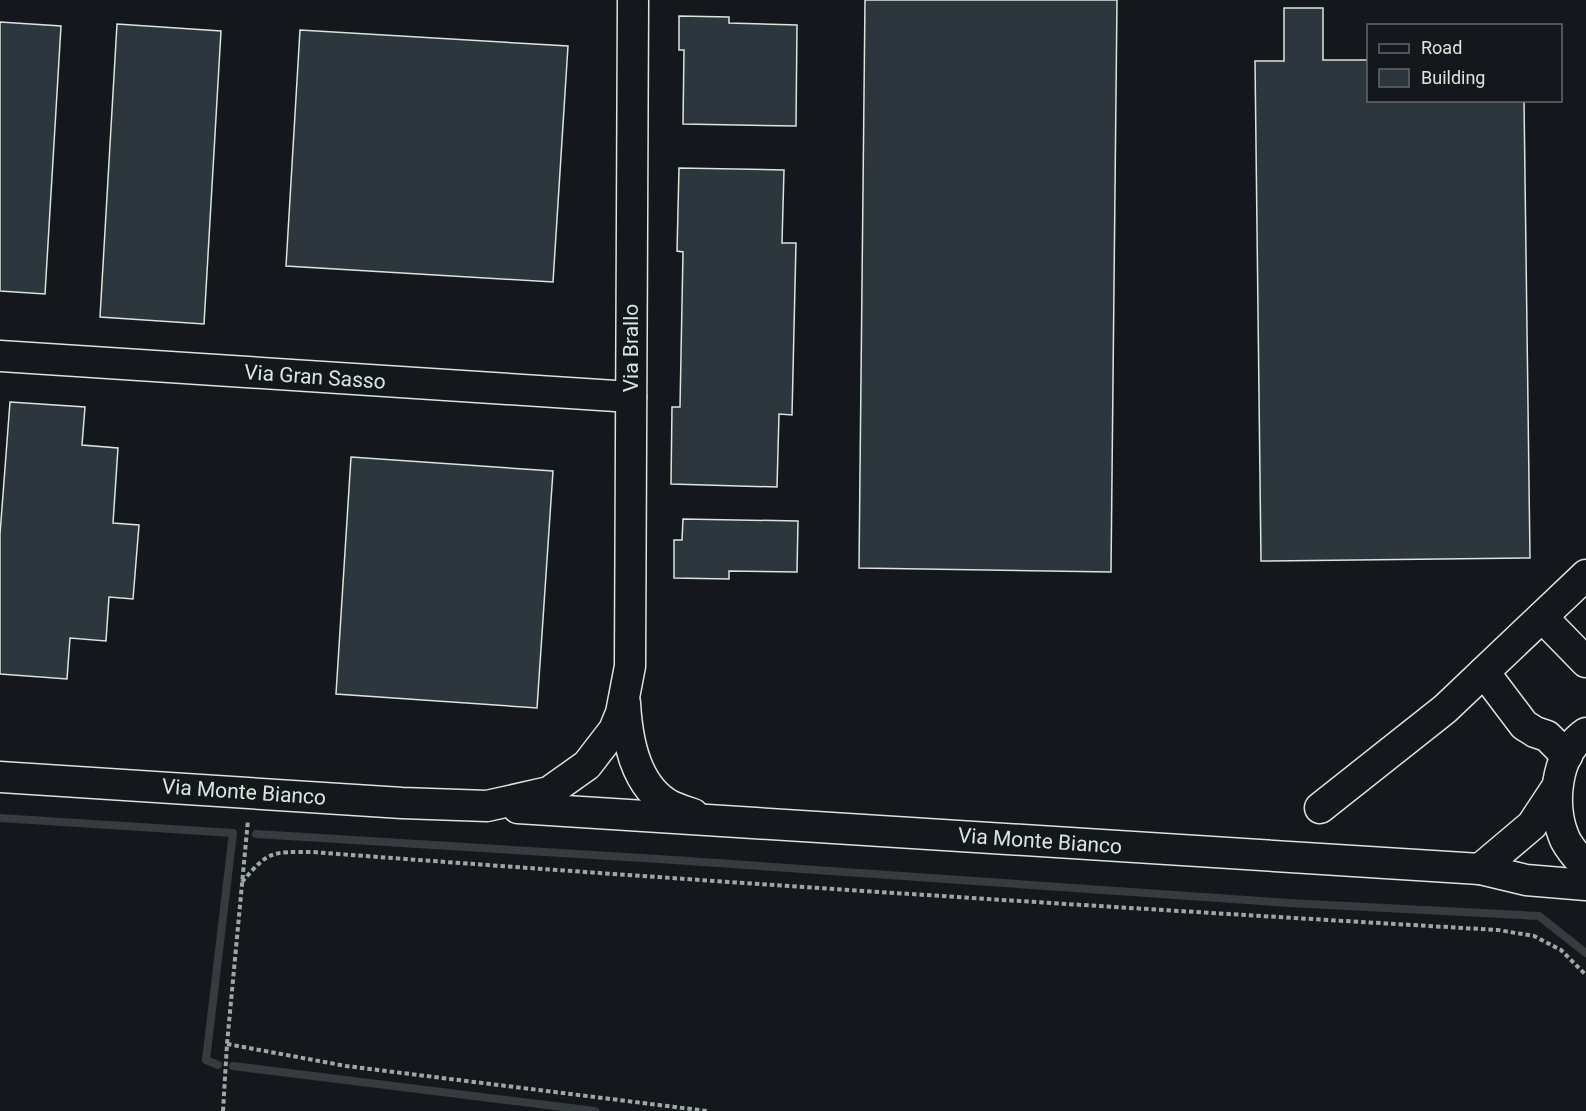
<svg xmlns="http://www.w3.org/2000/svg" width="1586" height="1111" font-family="Roboto,sans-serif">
  <rect width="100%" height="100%" fill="#14181c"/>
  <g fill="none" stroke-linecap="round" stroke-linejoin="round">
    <g stroke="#363b3e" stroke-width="8">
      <path d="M0,818l233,15 -27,227 12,5"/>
      <path d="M256,834l418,26 615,43 250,13 47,37"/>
      <path d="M233,1066l362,45"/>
    </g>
  </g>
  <g fill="#2c363c" stroke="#d8e6dc" stroke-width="1.5">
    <path d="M865,0h252l-6,572 -252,-4z"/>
    <path d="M1284,8h39v52h45v40h156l6,458 -269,3 -6,-500h29z"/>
    <path d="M679,16l50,1v6l68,2 -1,101 -113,-2 1,-74h-5z"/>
    <path d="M0,22l61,4 -16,268 -45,-3z"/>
    <path d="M117,24l104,7 -17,293 -104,-7z"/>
    <path d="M300,30l268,16 -15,236 -267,-16z"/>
    <path d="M679,168l105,2 -2,73h14l-4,172 -13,-1 -2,73 -106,-3 1,-77h8l3,-155 -6,-1z"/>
    <path d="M10,402l75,5 -3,38 36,3 -5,75 26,2 -6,74 -24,-2 -3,44 -36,-3 -3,41 -67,-5v-140z"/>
    <path d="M351,457l202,14 -16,237 -201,-14z"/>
    <path d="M683,519l115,2 -1,51 -68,-1v8l-55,-1v-38h8z"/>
  </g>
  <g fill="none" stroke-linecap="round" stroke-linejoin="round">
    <defs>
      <g id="minor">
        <path d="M0,356l631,41"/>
        <path d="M1542,617l44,45"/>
        <path d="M1484,672l40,53 11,7 12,4 20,20"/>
        <path d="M625,703c2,37 10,84 46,103 7,3 15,6 22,8"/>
        <path d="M1586,733c-31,21 -35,72 -22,104 4,11 15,21 22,31"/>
        <path d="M0,777l402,26 85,3 62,-14 38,-27 27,-35 7,-17 9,-47 3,-666"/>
        <path d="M518,808l962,61 46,11 60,5"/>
        <path d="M1320,808l125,-99 141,-134"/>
        <path d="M1480,869l52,-44 25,-38"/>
      </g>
    </defs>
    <use href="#minor" stroke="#d8e6dc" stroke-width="33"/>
    <g stroke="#9da8a2" stroke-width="4" stroke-dasharray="4.5 3" stroke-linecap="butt">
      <path d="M242,882c27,-32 30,-30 70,-30 395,30 790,55 1186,78l36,6 27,14 25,25"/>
      <path d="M227,1044l119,22 361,45"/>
      <path d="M223,1111l4,-67 21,-224"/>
    </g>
    <use href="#minor" stroke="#14181c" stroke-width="30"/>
  </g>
  <g text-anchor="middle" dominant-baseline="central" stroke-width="4.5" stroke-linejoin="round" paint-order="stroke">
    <g font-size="21" fill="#d8e6dc" stroke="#14181c">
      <text transform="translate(631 348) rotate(-90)">Via Brallo</text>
      <text transform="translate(315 377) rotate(4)">Via Gran Sasso</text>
      <text transform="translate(244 792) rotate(4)">Via Monte Bianco</text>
      <text transform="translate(1040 841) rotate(4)">Via Monte Bianco</text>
    </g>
  </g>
  <rect x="1367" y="24" width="195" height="78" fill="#14181c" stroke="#626a69" stroke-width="1.5"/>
  <rect x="1379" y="44" width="30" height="9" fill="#14181c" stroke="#626a69" stroke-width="1.5"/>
  <text x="1421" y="54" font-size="18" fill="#d8e6dc">Road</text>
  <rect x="1379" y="69" width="30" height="18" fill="#2c363c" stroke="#626a69" stroke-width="1.5"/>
  <text x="1421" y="84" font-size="18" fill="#d8e6dc">Building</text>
</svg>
